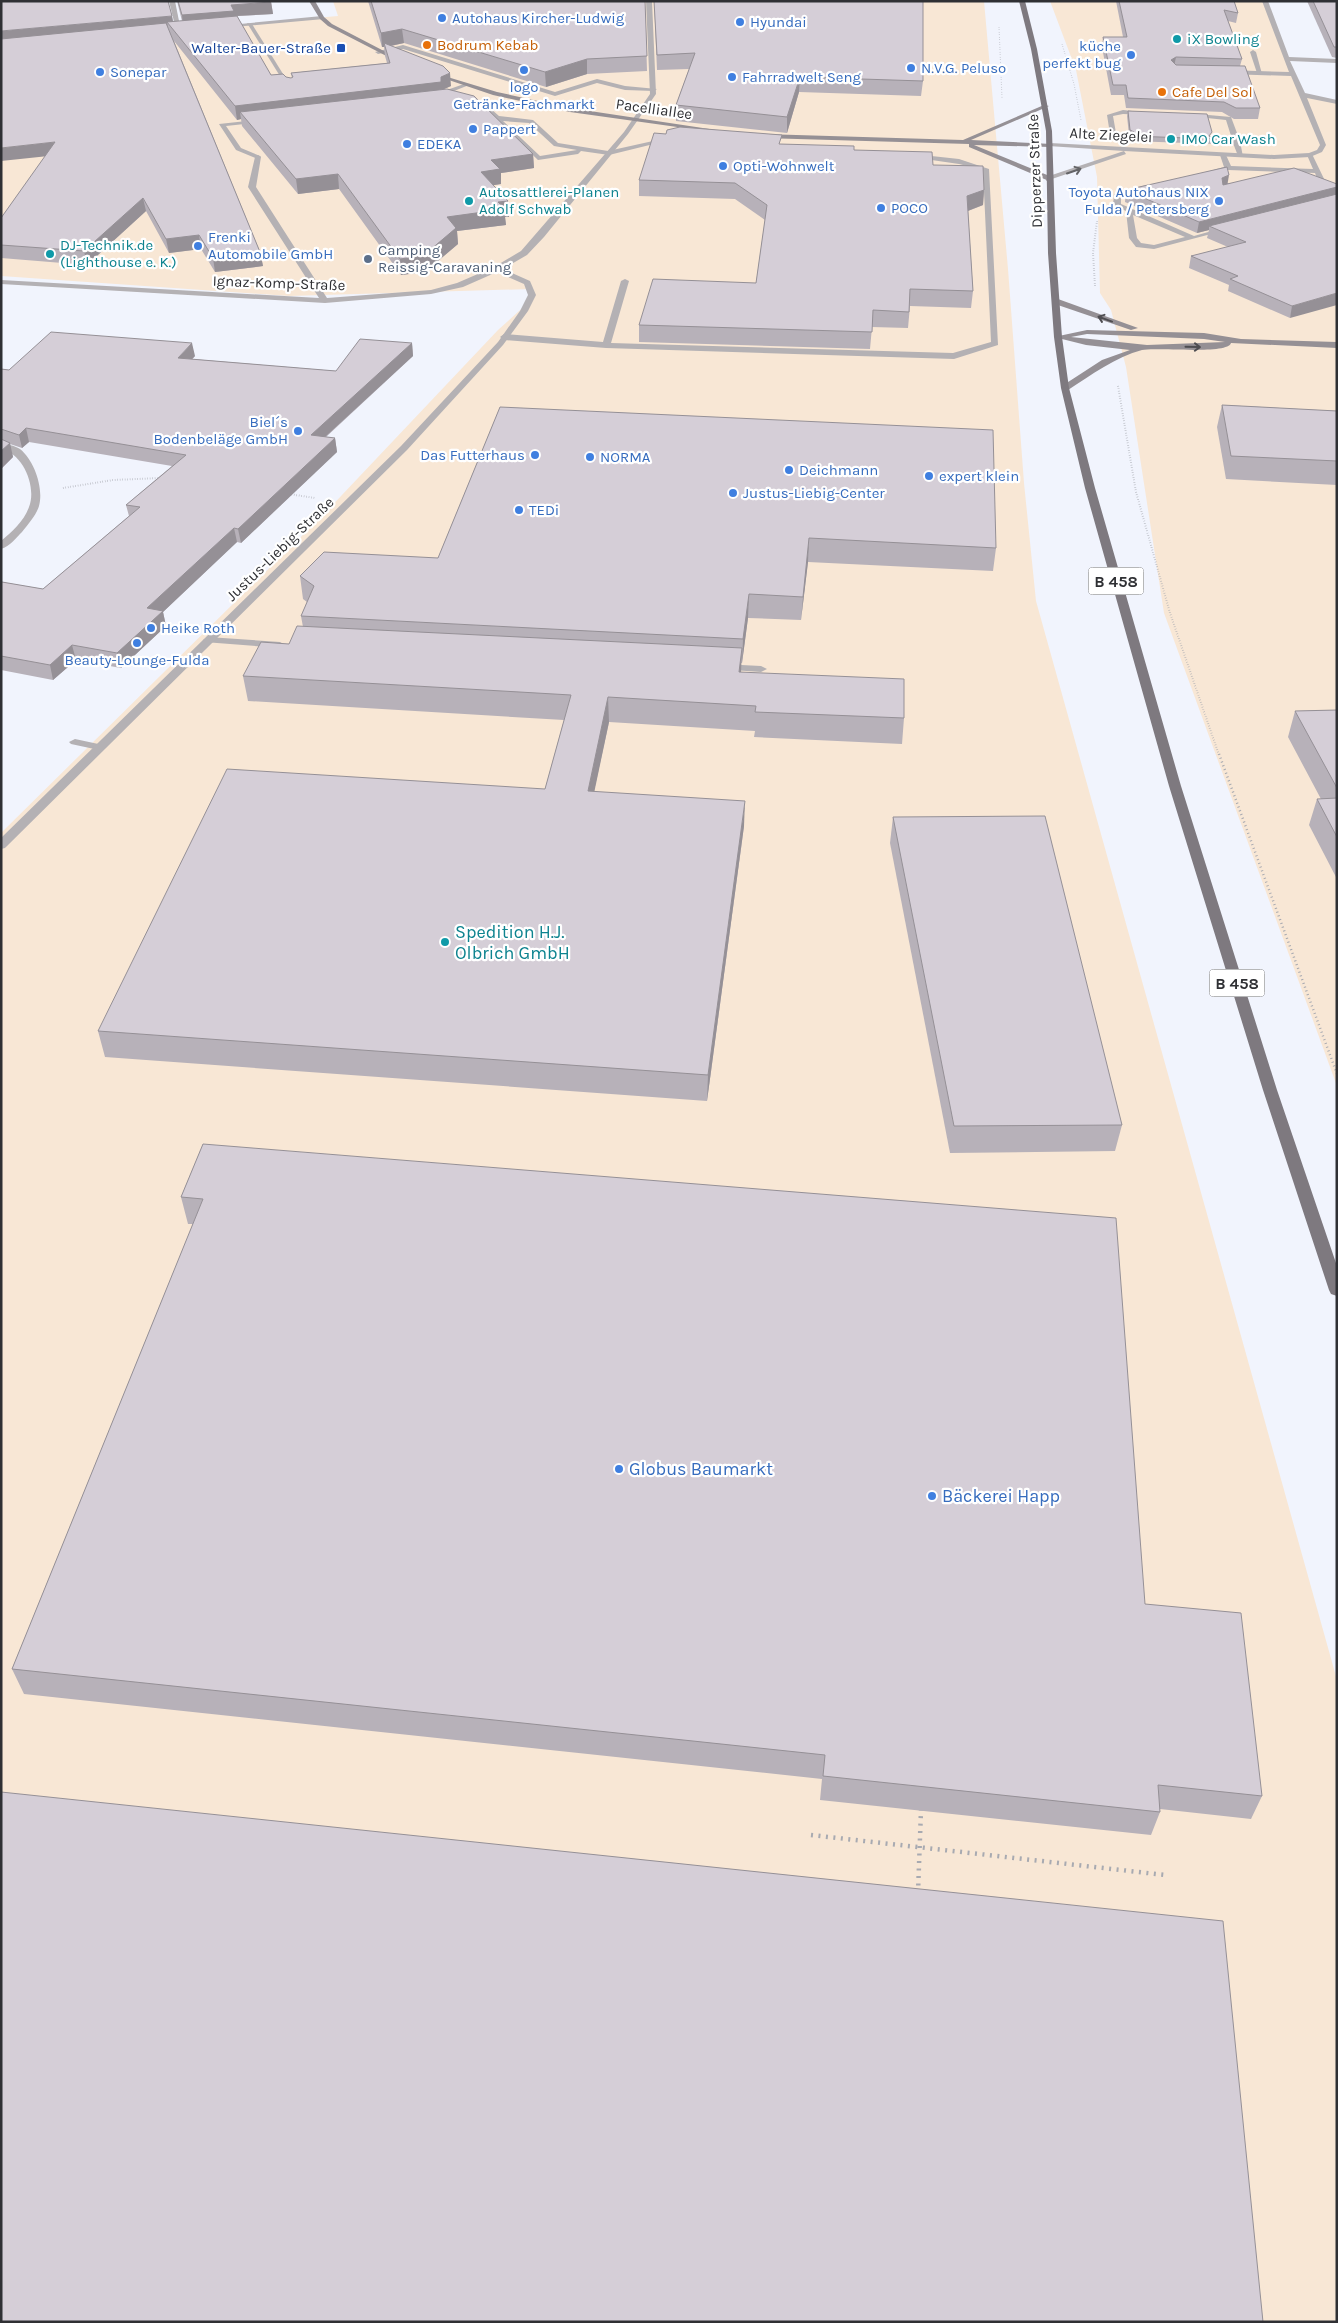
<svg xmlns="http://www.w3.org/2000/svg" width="1338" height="2323" font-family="Karla,sans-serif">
  <rect width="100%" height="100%" fill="#f1f4fd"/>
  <g fill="#f8e7d5">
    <path d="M333,1h651l24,268 16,214 12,118 301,1079v642h-1336v-1489l323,-319 174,-184 32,-29 1,-12 -242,7 -288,-20v-231l337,-29z"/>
    <path d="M1050,1h215l39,94 33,7v984l-173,-473 -38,-246 -15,-57 -11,-17 -3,-116 -21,-107z"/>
  </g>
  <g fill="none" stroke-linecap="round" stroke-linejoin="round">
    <g stroke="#a8aab1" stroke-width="1" stroke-dasharray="0.5 2" stroke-linecap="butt">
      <path d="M999,27l3,71"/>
      <path d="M1062,44l12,40 7,36"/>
    </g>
    <g stroke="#a8aab1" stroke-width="2" stroke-dasharray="0.5 2" stroke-linecap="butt">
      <path d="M1095,286l-2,-33 4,-32"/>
      <path d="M1118,386l18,106 34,121 49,142"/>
      <path d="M63,488l50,-8 48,-2"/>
      <path d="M289,494l26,4"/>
    </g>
    <path stroke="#a8aab1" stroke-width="2.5" stroke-dasharray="1 3" stroke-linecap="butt" d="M1219,754l118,320"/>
    <g stroke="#a8aab1" stroke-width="4.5" stroke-dasharray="2 5.5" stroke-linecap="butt">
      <path d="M811,1835l354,40"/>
      <path d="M918,1893l3,-83"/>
    </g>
    <g fill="#b4b1b4" fill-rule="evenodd">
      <path d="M247,23l5,1 41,66 -5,-1z"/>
      <path d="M403,45l152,47 42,-13 28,7 32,3 -3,2 -29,-1 -28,-7 -42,13 -152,-47 -25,5 -3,-2z"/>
      <path d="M1253,50l3,2 6,22 -5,-1 -7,-21z"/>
      <path d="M464,84l5,1 -20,8 2,6 -5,1 -2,-9z"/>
      <path d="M470,103l21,6 8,7 34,4 25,23 50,8 63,-14 3,2 -65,16 -28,-4 -3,3 -40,6 -51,-49 -19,-5zM503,121l26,2 25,23 23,4 -37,6z"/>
      <path d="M1123,110l28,3 -3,2 -25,-1 -10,2 3,17 15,4 1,1 -3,2 -19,-6 -3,-19z"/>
      <path d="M1186,113l45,4 9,24 3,16 -5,-1 -5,-13 -23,-3 3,-2 19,1 -6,-19 -38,-4z"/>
      <path d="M264,119l-2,3 -36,4 15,22 19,8 1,1 -3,2 -22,-9 -17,-26z"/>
      <path d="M1223,153l3,2 5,11 82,3 -6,-14 5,-1 15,31 10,3v5l-16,-5 -6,-15 -87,-3 -22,4v-2l18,-5 -4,-12z"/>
      <path d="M913,154l46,5 30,10 9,176 -44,14 -348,-11 -102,-8 -4,-3 4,-3 99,8 18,-61 4,-2 4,2 -18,62 342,10 38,-11 -8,-172 -24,-6 -48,-7v-2z"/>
      <path d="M1146,185h3v4l-28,6v9l73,32 32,-9 4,2 -76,20 -18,-2 -7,-9 -3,-27 -13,-6 1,-11zM1133,215l52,22 -31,8 -13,-2 -4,-5z"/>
      <path d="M208,637l72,5 5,3 -5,3 -76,-6 -1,-2z"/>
      <path d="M722,664l39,2 6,3 -6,3 -43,-3 -2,-2z"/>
      <path d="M75,739l28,6 2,2 -6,3 -28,-6 -2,-2z"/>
    </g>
    <g fill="#b4b1b4" fill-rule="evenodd">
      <path d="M169,1h6l6,30 -5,-1z"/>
      <path d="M646,1h6l4,93 -28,40 -84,103 -17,18 -24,14 27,12 6,14 -8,16 -25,34 -96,105 -402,398 -4,1v-11l400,-392 97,-104 22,-31 8,-16 -4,-11 -27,-12 -34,15 -32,7 -106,9 -324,-19v-4l318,18 -71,-111 7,-30 3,-2 3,2 -5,30 71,111 104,-8 26,-7 37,-16 27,-16 103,-119 26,-38z"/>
      <path d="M1262,1h6l21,56 48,2v4l-47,-2 15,32 32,7v4l-30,-6 19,47 -4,7 -12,5 -36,2 -150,-8 2,3 -80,27v-4l78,-26 -76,-5 -1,-1 3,-2 224,12 35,-2 8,-3 3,-5 -29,-69 -64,-2 -3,-2 3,-2 62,2z"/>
      <path d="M322,16l2,3 -102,9 -3,-2z"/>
      <path d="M1,443c6,2 13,2 19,6 14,11 24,39 19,57 -3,10 -11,18 -17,26 -6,6 -12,14 -21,17v-8c11,-9 23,-20 28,-34 8,-20 -6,-54 -28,-58z"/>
    </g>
    <g fill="#959095" fill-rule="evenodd">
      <path d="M309,1h6l9,16 8,7 75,39 -5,1 -74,-38 -8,-7z"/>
      <path d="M431,72l66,20 73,16 146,22 -3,2 -143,-20 -77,-17 -62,-21z"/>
      <path d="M1044,105l5,1 -78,34 81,4 1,1 -3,2 -76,-2 78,32v4h-3l-80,-34v-3l-206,-6 -3,-2 3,-2 200,6z"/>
      <path d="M1052,299h6l80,29 -7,2 -79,-27z"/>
      <path d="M1087,330l117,3 37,6 96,3v6l-106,-5c-3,12 -75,4 -89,7 -26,7 -51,25 -74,40h-6v-4l40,-26 28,-10 -44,-5 -32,-8zM1087,334l117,5 21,3 -78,3 -76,-8z"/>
    </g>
    <path fill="#7e797f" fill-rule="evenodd" d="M1019,1h6l12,48 15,82 4,122 6,84 7,51 26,100 86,298 96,304 60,176v30l-6,-2 -2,-4 -66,-200 -94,-304 -84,-298 -24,-100 -7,-51 -6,-84 -2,-122 -15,-82z"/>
  </g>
  <g fill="#b7b1b9">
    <path d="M177,1h94l2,13 -36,2 34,59 20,3h1l-1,-5 96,-10 -2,-7 -1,-9h-2l-14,-46h277l2,70 -60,3 -41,13 -142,-44 -13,3 60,40 -7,3 89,65 1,14 -33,5v11l-8,1 15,16 1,16h-4l1,8 -49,6 1,13 -33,28 -24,3 -62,-86 -41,5 -56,-68 -1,-7 -4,1 -63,-79 86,211 3,14 -48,6 -14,-23 -32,4 -23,-42 -59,54 -86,-7v-40l44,-61 127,-141 1,6 9,-1z"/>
    <path d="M654,1h269v80l-2,15 -122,-4 -12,41 -111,-12v-16l13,-36 -32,1z"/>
    <path d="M1116,1h118l4,12 -2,10 -8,-2 14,38 -2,7 20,42 -2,11h-24l-12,-7 -96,-4 -2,-13h-13l-9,-48 1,-10h20z"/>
    <path d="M1307,1h30v57l-5,-1z"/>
    <path d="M1128,111l83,26 4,2 -1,5 -83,-3 1,-5 -3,-1 -2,-19z"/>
    <path d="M782,144l72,6 79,15 51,25 -1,15 -15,6 5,80 -2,17 -61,-2 -2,22 -36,-1 -2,22 -231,-7v-17l117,-42 9,-63 -30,-21 -96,-3v-16z"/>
    <path d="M1228,183l109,1 -47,134 -62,-27 1,-6 -40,-17 2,-12 37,-9 -21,-9 2,-8 -12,3 -72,-31 1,-12z"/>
    <path d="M412,343l1,13 -87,81 9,1 2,14 -96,91 -4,-1 -74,70 3,14 -45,42 -45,-8 -23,20 -52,-10v-88l42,7 86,-73 -3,-11 46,-39 -143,-24 -7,6 -12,-4 3,13 -12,12v-100l8,1 186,-14 -3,3 144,12z"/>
    <path d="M1222,405l115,6v74l-111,-6 -9,-52z"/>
    <path d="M500,407l496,141 -3,23 -185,-9 -7,58 -53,-2 -6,45h-1v9l163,46 -2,26 -148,-7 1,-6 -146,-9 -15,69 150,35 -37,275 -602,-44 -7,-26 447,-242 19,-69 -316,-19 -5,-25 46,-32 14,-17 -2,-11 6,-14 -4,-3 -3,-23 138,-18z"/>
    <path d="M1337,710v169l-28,-54 8,-26h4l-33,-62 7,-26z"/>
    <path d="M893,817l229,308 -7,26 -165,2 -60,-310z"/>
    <path d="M203,1144l942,460 117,192 -11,23 -91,-10v3l-9,23 -331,-35 2,-21 -798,-85 -12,-25 181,-445h-5l-7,-27z"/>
  </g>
  <g fill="#959096">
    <path d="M271,2l2,12 -38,2 -52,11 -1,-12 49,-10z"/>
    <path d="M172,16l2,11 -7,-5 1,6 -167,15v-12z"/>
    <path d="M402,29l2,14 -19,4 -1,-4v4h-2l-1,-14z"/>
    <path d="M1176,57l-2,10 -3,-7z"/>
    <path d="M587,59v15l-41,13 -1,-15z"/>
    <path d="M450,73l1,13 -9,4 -202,22 1,7 -4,1 -2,-14 206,-29z"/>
    <path d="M800,77l-1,15 -12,41v-16z"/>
    <path d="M55,142l3,13 -57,6v-13z"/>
    <path d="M533,154l1,14 -33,5v11l-19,3 -1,-15 10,-12z"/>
    <path d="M338,174l1,15 -41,5 -2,-15z"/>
    <path d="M1229,175l-2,12 -7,2 2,-11z"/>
    <path d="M1337,187v11l-128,28v4l-12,3 2,-11z"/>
    <path d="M984,190l-1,15 -18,7 2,-16z"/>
    <path d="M143,198l3,13 -59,54 -3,-14z"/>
    <path d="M508,201l1,16h-4l1,8 -49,6 1,13 -33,28 -24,3 -1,-16 47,-42 51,-15z"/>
    <path d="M199,235l2,14 -32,4 -3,-14z"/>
    <path d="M260,252l3,14 -48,6 -2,-14z"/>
    <path d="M1337,293v12l-47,13 2,-12z"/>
    <path d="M192,343l3,13 -14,15 -3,-13z"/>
    <path d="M412,343l1,13 -100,92 -2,-13z"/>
    <path d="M26,428l3,14 -7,6 -3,-13z"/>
    <path d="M335,438l2,14 -96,91 -3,-14z"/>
    <path d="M10,443l3,14 -12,12v-18z"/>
    <path d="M234,528l3,14 -74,70 3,14 -45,42 -4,-15 30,-45z"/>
    <path d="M809,538l-1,24 -7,58 2,-23z"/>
    <path d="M749,594l-1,24 -6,45 1,-24z"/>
    <path d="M72,645l4,15 -23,20 -3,-15z"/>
    <path d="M742,648l-1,25 -2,-1z"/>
    <path d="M608,697l1,25 -20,95 -1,-26z"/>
    <path d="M745,801l-1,25 -37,275 1,-26z"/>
  </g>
  <g fill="#d5ced7" stroke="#959096">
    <path d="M1,1h167l4,15 -171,15z"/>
    <path d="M178,1h93v1l-40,3 3,6 -52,4z"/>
    <path d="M371,1h274l2,55 -60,3 -42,13 -143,-43 -21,4z"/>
    <path d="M654,1h269v80l-123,-4 -13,40 -111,-12 19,-52 -38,2z"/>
    <path d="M1119,1h115l4,12 -14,-3 18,49 -66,-2 -5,3 5,5 69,1 15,42h-24l-12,-6 -96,-4 -2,-13h-13l-10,-48h24z"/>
    <path d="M1313,1h24v46h-3z"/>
    <path d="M237,16l34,59 12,-1 3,3 5,1 2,-1 -2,-4 99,-10 -6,-20 59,23 7,7 -9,4v5l-206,24 -68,-84z"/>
    <path d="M166,23l94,229 -47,6 -14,-23 -33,4 -23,-41 -59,53 -83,-6v-27l54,-76 -54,6v-109z"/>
    <path d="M447,89l27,7 59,58 -42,6 9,9 -19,3 27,29 -10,1 7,7 -58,8 9,11 -33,28 -23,3 -62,-85 -42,5 -56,-67z"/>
    <path d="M1128,111l79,3 5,18 -3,4 6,3 -83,-3 2,-4 -4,-2z"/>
    <path d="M680,127l102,8 -3,9 75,2v4l78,2 1,13 50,1 1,24 -17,6 6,95 -63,-2 -1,23 -36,-2 -1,22 -233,-7 14,-46 103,4 11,-78 -32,-22 -96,-3 15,-47 12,1 1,-4z"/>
    <path d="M1227,167l2,8 -7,3 1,7 71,-17 43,16v3l-138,35 -73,-32z"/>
    <path d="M1337,194v99l-45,13 -62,-27 8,-3 -47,-20 55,-14 -37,-16z"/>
    <path d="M51,332l141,11 -14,15 158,13 24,-32 52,4 -101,92 24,3 -97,91 -4,-1 -87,80 16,3 -46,42 -45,-8 -22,20 -49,-9v-74h1l41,7 97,-82 -14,-2 60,-50 -160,-27 -7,7 -18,-6v-60l8,1z"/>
    <path d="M1222,405l115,6v50l-106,-5z"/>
    <path d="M500,407l493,23 3,118 -187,-10 -6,59 -54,-3 -6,45 -442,-23 13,-30 -14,-10 24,-24 114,6z"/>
    <path d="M1,439l9,4 -9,8z"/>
    <path d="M297,626l445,22 -3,24 165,7v39l-149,-6 1,-6 -148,-9 -20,94 157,10 -37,274 -610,-44 129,-262 318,20 26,-94 -328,-19 18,-34 28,2z"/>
    <path d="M1337,710v78l-42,-77z"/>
    <path d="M1337,798v39l-20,-38z"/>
    <path d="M1045,816l77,309 -168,1 -61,-309z"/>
    <path d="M203,1144l913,74 29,386 96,9 21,183 -104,-11 2,27 -337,-36 2,-21 -813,-86 191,-470 -22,-2z"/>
    <path d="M1,1792l1222,129 40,401h-1262z"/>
  </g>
  <defs><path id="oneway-shaft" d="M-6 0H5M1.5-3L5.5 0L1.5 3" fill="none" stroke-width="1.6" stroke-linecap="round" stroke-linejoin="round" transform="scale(1.25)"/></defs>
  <use stroke="#646467" href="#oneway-shaft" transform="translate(1074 171) rotate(-19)"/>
  <g stroke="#4e4d51">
    <use href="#oneway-shaft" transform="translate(1105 319) rotate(-160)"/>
    <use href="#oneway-shaft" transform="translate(1193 347) rotate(1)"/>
  </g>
  <g fill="#3f7fe0" stroke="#fff" stroke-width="2">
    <circle cx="442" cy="18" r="5"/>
    <circle cx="740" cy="22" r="5"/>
    <circle cx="1131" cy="55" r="5"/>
    <circle cx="911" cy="68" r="5"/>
    <circle cx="524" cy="70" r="5"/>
    <circle cx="100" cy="72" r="5"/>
    <circle cx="732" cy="77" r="5"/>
    <circle cx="473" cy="129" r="5"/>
    <circle cx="407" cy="144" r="5"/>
    <circle cx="723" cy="166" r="5"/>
    <circle cx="1219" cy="201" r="5"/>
    <circle cx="881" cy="208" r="5"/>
    <circle cx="198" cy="246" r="5"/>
    <circle cx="298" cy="431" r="5"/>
    <circle cx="535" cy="455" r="5"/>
    <circle cx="590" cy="457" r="5"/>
    <circle cx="789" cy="470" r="5"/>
    <circle cx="929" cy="476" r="5"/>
    <circle cx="733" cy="493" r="5"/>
    <circle cx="519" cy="510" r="5"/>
    <circle cx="151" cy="628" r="5"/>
    <circle cx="137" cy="643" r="5"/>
    <circle cx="619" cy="1469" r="5"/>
    <circle cx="932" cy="1496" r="5"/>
  </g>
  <g fill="#0f9aa8" stroke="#fff" stroke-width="2">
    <circle cx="1177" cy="39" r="5"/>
    <circle cx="1171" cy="139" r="5"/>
    <circle cx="469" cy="201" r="5"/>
    <circle cx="50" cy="254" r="5"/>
    <circle cx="445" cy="942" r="5"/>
  </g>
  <g fill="#e8710a" stroke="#fff" stroke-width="2">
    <circle cx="427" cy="45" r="5"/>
    <circle cx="1162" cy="92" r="5"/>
  </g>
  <rect fill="#1a4fb4" stroke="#fff" stroke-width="2" x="336" y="43" width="10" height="10" rx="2.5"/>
  <circle fill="#5c6f8a" stroke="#fff" stroke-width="2" cx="368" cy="259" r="5"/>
  <g text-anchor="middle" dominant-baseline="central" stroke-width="4.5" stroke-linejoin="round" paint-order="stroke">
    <g font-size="15" fill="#366cbe" stroke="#fff" text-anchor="start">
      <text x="452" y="18">Autohaus Kircher-Ludwig</text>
      <text x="750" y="22">Hyundai</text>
      <text x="1121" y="46" text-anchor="end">küche<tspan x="1121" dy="17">perfekt bug</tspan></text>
      <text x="921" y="68">N.V.G. Peluso</text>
      <text x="110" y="72">Sonepar</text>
      <text x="742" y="77">Fahrradwelt Seng</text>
      <text x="524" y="87" text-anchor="middle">logo<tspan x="524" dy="17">Getränke-Fachmarkt</tspan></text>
      <text x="483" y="129">Pappert</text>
      <text x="417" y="144">EDEKA</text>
      <text x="733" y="166">Opti-Wohnwelt</text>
      <text x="1209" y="192" text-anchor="end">Toyota Autohaus NIX<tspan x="1209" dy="17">Fulda / Petersberg</tspan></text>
      <text x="891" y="208">POCO</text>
      <text x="208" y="237">Frenki<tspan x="208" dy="17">Automobile GmbH</tspan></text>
      <text x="288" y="422" text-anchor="end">Biel´s<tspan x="288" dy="17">Bodenbeläge GmbH</tspan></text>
      <text x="525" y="455" text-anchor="end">Das Futterhaus</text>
      <text x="600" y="457">NORMA</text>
      <text x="799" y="470">Deichmann</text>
      <text x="939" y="476">expert klein</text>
      <text x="743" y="493">Justus-Liebig-Center</text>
      <text x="529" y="510">TEDi</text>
      <text x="161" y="628">Heike Roth</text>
      <text x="137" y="660" text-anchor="middle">Beauty-Lounge-Fulda</text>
    </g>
    <g font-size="15" fill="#0d838f" stroke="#fff" text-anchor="start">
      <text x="1187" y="39">iX Bowling</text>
      <text x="1181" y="139">IMO Car Wash</text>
      <text x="479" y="192">Autosattlerei-Planen<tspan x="479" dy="17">Adolf Schwab</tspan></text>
      <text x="60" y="245">DJ-Technik.de<tspan x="60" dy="17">(Lighthouse e. K.)</tspan></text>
    </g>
    <g font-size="15" fill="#c56008" stroke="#fff" text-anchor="start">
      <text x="437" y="45">Bodrum Kebab</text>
      <text x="1172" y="92">Cafe Del Sol</text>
    </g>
    <g font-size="15" fill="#164399" stroke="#fff" text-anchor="end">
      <text x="331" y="48">Walter-Bauer-Straße</text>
    </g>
    <g font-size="15" fill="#2f3034" stroke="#fff">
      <text transform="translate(654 109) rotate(8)">Pacelliallee</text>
      <text transform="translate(1111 135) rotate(3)">Alte Ziegelei</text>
      <text transform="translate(1035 171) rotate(-92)">Dipperzer Straße</text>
      <text transform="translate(279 283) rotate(2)">Ignaz-Komp-Straße</text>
      <text transform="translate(280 549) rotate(-44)">Justus-Liebig-Straße</text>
    </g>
    <g font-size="15" fill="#4e5e75" stroke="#fff" text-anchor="start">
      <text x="378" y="250">Camping<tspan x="378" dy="17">Reissig-Caravaning</tspan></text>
    </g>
    <g fill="#fff" stroke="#6d6e71" stroke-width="1">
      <rect x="1088.5" y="567.5" width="55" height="27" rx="4"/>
      <rect x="1209.5" y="969.5" width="55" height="27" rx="4"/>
    </g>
    <g font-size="16" font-weight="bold" fill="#2f3034">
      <text x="1116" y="581">B 458</text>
      <text x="1237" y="983">B 458</text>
    </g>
    <g font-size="18" fill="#0d838f" stroke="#fff" text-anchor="start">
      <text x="455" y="932">Spedition H.J.<tspan x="455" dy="21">Olbrich GmbH</tspan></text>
    </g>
    <g font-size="18" fill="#366cbe" stroke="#fff" text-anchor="start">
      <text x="629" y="1469">Globus Baumarkt</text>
      <text x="942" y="1496">Bäckerei Happ</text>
    </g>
  </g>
  <rect width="1338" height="2323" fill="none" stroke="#2f3034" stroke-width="5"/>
</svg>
